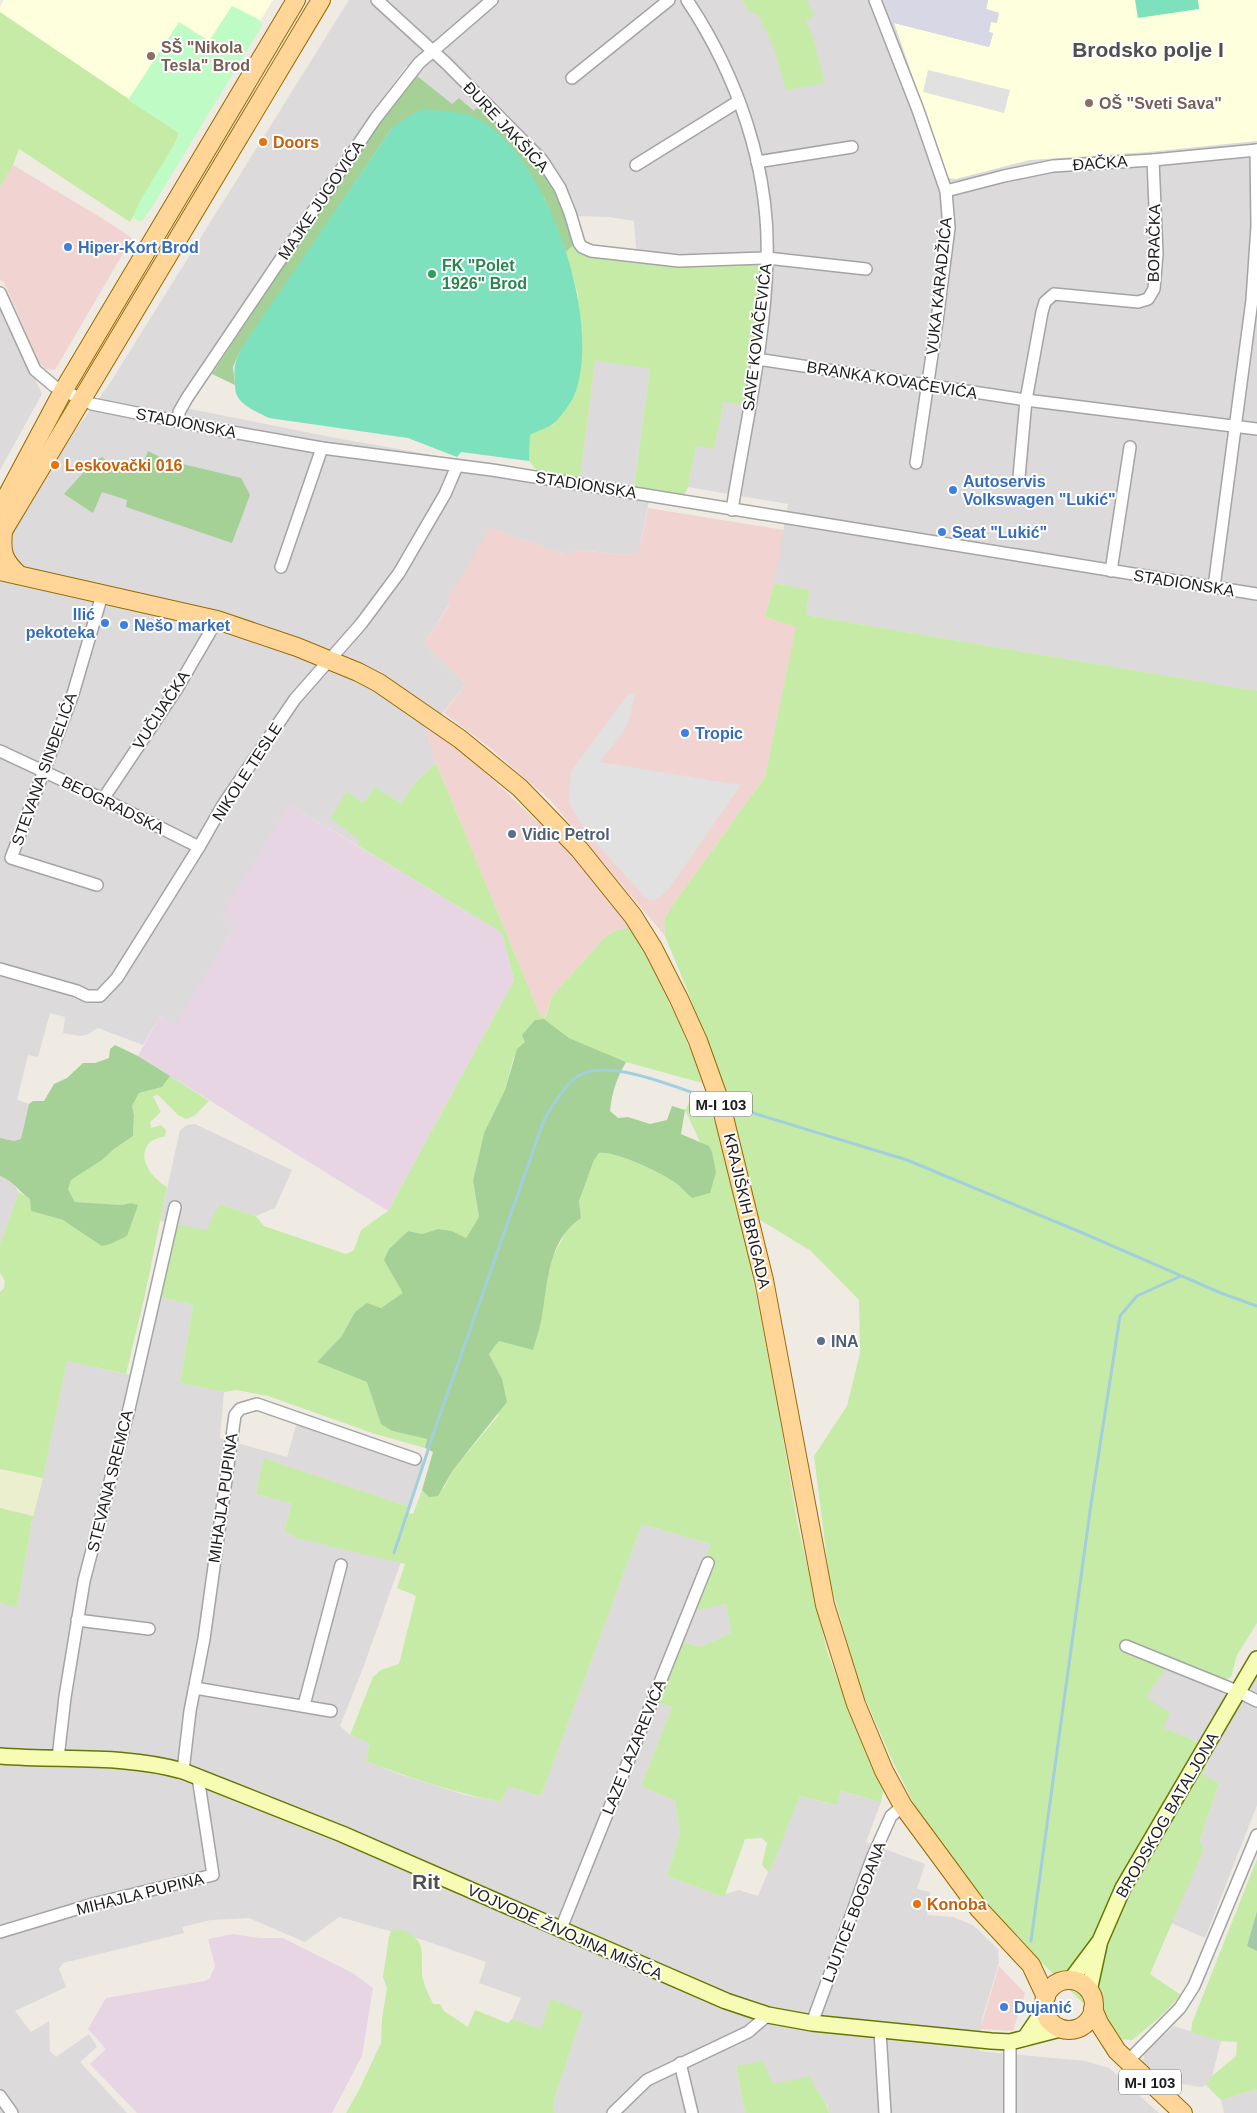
<svg xmlns="http://www.w3.org/2000/svg" width="1257" height="2113" font-family="Arial,sans-serif">
  <rect width="100%" height="100%" fill="#efebe3"/>
  <g fill="#dcdada">
    <path d="M349,0h908v691l-451,-76 4,-25 -36,-7 14,-79 -100,-17 8,-42 18,4 10,-48 20,4 18,-42 12,-111 -12,11 -125,-2 -3,-40 -24,-4 -32,-1 -11,-24 -93,-81 -22,-6 -46,-39 -69,97 -91,141 -71,102 161,32 204,36 40,5 15,-120 55,10 -16,118 17,3 -12,62 -10,3 -52,-5 -8,4h-4l-75,-26 -40,75 -26,40 42,41 -39,49 9,30 -21,20 -14,20 -26,-16 -12,16 -16,-12 14,50 -4,4 -67,-40 -68,111 14,10 -61,100 -15,-10 -17,29 -45,-17 -12,7 -6,1 -17,-3 2,-16 -15,-4 -12,44 -10,-2 -11,45 12,4 -8,35 -7,2 -14,-3v-580l25,-48 53,-83 32,-44z"/>
    <path d="M0,306l42,88 -42,76z"/>
    <path d="M195,1124l97,46 -17,38 -19,8 -37,-12 -11,27 -48,-10 20,-91 7,-5z"/>
    <path d="M0,1176l11,4 8,12 -19,52z"/>
    <path d="M153,1295l40,10 -13,78 44,9 -4,46 67,19 12,-41 125,43 -15,48 -146,-48 -7,35 36,10 -8,26 12,8 105,24 -38,106 -23,58 10,9 19,8 -3,18 33,13 66,21 36,7 7,-15 33,9 101,-272 68,20 -23,67 39,-7 5,29 -31,14 -24,-7 -20,62 16,5 -31,79 34,15 5,32 -13,43 53,20 19,-6 19,6 42,-100 35,9 5,-14 41,11 -15,40 59,22 -8,25 13,3 -3,23 26,2 20,8 25,24 1,14 -17,56 -3,32 106,10 24,7 50,45h-330l-1,-7 -16,-22h-39l-37,-18 9,47h-190l-2,-6 2,-10 28,-85 -42,17 -29,-10 9,-21 -42,-15 7,-21 -60,-21 -87,-24 -34,25 -56,-24 -38,2 -29,7 2,6 -121,30 -4,6 7,18 -51,24 16,21 18,-11 1,30 6,6 33,-23 8,13 -17,15 47,51h-127v-510l17,3 16,-90 10,-38 24,-117 67,15z"/>
    <path d="M1257,1654v151l-52,133 -34,-15 33,-74 -4,-7 1,-5 18,-54 -16,-7 10,-25 -26,-14 -25,-9 -16,-31 19,-29 47,19 19,11z"/>
    <path d="M1174,2026l47,15 -9,35 -6,9 -5,2 -19,-3 -14,4 -27,-25 3,-5v-5z"/>
    <path d="M1257,2089v24h-33l-3,-13z"/>
  </g>
  <g fill="#f1d4d1">
    <path d="M13,165l92,55 27,18 -77,132 -10,-1 -6,-7 -35,-80 -4,-2v-93z"/>
    <path d="M648,508l136,22 -10,53 -9,34 32,10 -32,150 -93,129 -8,14 1,16 -115,-136 -61,-53 -45,-34 22,-29 -42,-41 26,-39 -3,-4 43,-72 75,26h4l8,-4 52,5 10,-3z"/>
    <path d="M434,725l147,137 52,68 -19,1 -9,6 -53,59 -8,23 -4,-4 -104,-252 -9,-30z"/>
    <path d="M999,1966l26,27 -12,38 -33,-2z"/>
  </g>
  <g fill="#e8d5e4">
    <path d="M290,805l212,128 12,47 -126,231 -250,-155 22,-40 15,9 61,-99 -15,-10z"/>
    <path d="M233,1934l27,4h23l68,34 22,16 -11,68 -30,57h-195l-47,-49 16,-15 -18,-20 18,-31 99,-17 5,-3 5,-12 -7,-27z"/>
  </g>
  <g fill="#feffdc">
    <path d="M4,0h269l-87,138 -28,-17 -158,-109v-5z"/>
    <path d="M988,0h269v141l-109,11 -118,8 -74,19 -8,-1 -54,-155 95,24 4,-13 -4,-2 2,-11 8,-8 -13,-4z"/>
  </g>
  <path fill="#ebefcd" d="M0,1469l43,9 -10,38 -33,-8z"/>
  <g fill="#c6eba7">
    <path d="M742,0h65l7,16 -8,4 9,24 10,39 -39,7 -12,-42 -16,-33 -9,-4z"/>
    <path d="M0,12l179,121 -4,10 -45,79 -111,-73 -6,16 -13,22z"/>
    <path d="M575,243l3,8 9,4 92,10 83,-2 -3,43 -15,99 -20,-3 -10,47 -18,-3 -8,41 -4,9 -50,-9 16,-118 -55,-9 -15,119 -40,-5 -11,-13 1,-27 24,-10 24,-129 -12,-43z"/>
    <path d="M774,583l36,7 -4,25 451,76v932l-20,32 -6,22 -19,10 -47,-18 -19,28 24,16 -7,15 24,9 26,14 -10,24 16,8 -18,54 -1,5 4,7 -54,125 31,21 -22,23 -27,22 -12,-1 -113,-110 -84,-107 -30,-60 -32,-73 -31,-107 -16,-126 33,-50 13,-53 -1,-53 -48,-49 -54,-33 -28,-108 -41,-118 -23,-56 -1,-16 8,-14 93,-129 31,-150 -31,-10z"/>
    <path d="M436,763l104,252 5,3 7,-22 53,-59c8,-6 18,-11 28,-7 25,50 52,100 69,153l-76,-21 -57,-24 -25,-19 -31,40 -8,31 -21,43 -11,48 6,36 -13,21 -14,-7 -14,-2 -16,5 -14,-3 -19,18 15,44 -23,15 -14,-4 -12,8 -14,25 -24,25 50,19 14,43 11,7 35,8 -2,9 -50,-14 -107,-38 -31,-6 -13,2 -44,-9 13,-78 -40,-10 16,-72 38,7 12,-26 37,12 8,10 82,28 8,-4 7,-20 27,-19 126,-231 -12,-47 -145,-88 3,-4 -29,-23 16,-27 16,12 12,-16 26,16 14,-20z"/>
    <path d="M170,1076l39,25 -15,15 -8,3 -8,-4 -20,-20 -5,1 8,16 -11,10 1,6 10,-3 5,5 -1,6c-5,2 -12,3 -15,6 -15,16 3,37 17,45l-22,108 -19,79 -59,-13 -24,117 -43,-9v-177l4,-4 1,-7 -5,-8v-29l19,-52 11,7 1,12 32,9 13,7 55,-24 -9,2 -47,-3 -7,-14 3,-8 31,-20 12,-11 19,-13 1,-21 -2,-9 7,-13 23,-6z"/>
    <path d="M690,1101l20,6 17,53 21,94 28,143 22,129 29,125 30,81 26,59 -2,11 -40,-11 -5,14 -36,-9 -31,77 -7,-8 5,-22 -5,-5 -17,1 -20,56 -5,1 -53,-20 13,-43 -5,-32 -34,-15 31,-79 -17,-5 21,-62 24,7 31,-14 -5,-29 -39,8 23,-68 -68,-20 -101,272 -33,-9 -7,15c-46,-9 -91,-24 -135,-41l3,-18 -19,-8 23,-58 8,-7 18,-6 17,-68 -19,-8 8,-24 -109,-26 -12,-8 8,-26 -36,-10 7,-36 146,49 -2,6 6,1 9,-24 7,7 15,-9 9,-18 45,-54 4,-37 -13,-25 10,-13 34,9 8,-31 9,-57 17,-32 14,-12 -2,-17 15,-41 5,-7c16,-2 58,18 72,27 8,4 14,12 21,18l24,-26c-6,-14 0,-22 -16,-30l-15,-32z"/>
    <path d="M0,1508l33,8 -16,91 -17,-4z"/>
    <path d="M1257,1859v52l-10,35 10,5v138l-36,11 -15,-15 6,-9 24,-20 1,-14 -16,-1 -30,-9 1,-9z"/>
    <path d="M401,1929c26,12 20,21 21,45 1,10 7,21 11,30h7l4,7 24,16 7,-17 33,13 4,-4 29,10 10,-30 32,13 -28,85 -2,10 2,6h-209l13,-23 22,-47 1,-25 5,-30 -4,-11 6,-40 2,-6z"/>
    <path d="M763,2061l10,23 37,-8c3,14 17,23 19,37h-84l-9,-47z"/>
  </g>
  <g fill="#a5d096">
    <path d="M416,75l36,29 7,-6 15,13 7,-8 63,65 21,40 10,35 -9,9 -22,-55 -152,-69 -153,225 -6,14 2,18 -23,-11 164,-247z"/>
    <path d="M148,451l18,9 75,18 9,17 -18,48 -106,-36 1,-7 -25,-8 -9,21 -29,-19 28,-31 10,-6 14,13 17,3 11,-12z"/>
    <path d="M544,1019l25,19 57,24c-9,16 -14,29 -16,49l8,7 10,-1 22,7 17,-4 5,-14 13,4 -4,24 28,12 3,6 4,20 -6,21 -18,5c-7,-6 -13,-14 -21,-18 -14,-9 -56,-29 -72,-27l-5,7 -15,41 2,17c-33,23 -33,62 -39,98 -2,12 -6,23 -9,34l-34,-9 -10,13 13,25 5,23 -54,68 -15,26 -9,1 -7,-7 11,-38 -8,-4 2,-9 -35,-8 -11,-7 -14,-42 -50,-20 24,-25 14,-25 12,-9 14,5 22,-15 -19,-33 5,-11 19,-18 14,3 16,-5 14,2 14,7 13,-21 -6,-36 11,-48 21,-43 12,-41 8,-7 -3,-7 13,-15z"/>
    <path d="M115,1045l23,11 32,20 -8,11 -23,6 -7,13 2,9 -1,21 -19,13 -12,11 -31,20 -3,9 7,13 47,3 9,-2 7,2 -11,31 -17,8 -8,2 -39,-26 -32,-9 -1,-12c-13,-9 -16,-18 -30,-23v-38l14,3 7,-2 8,-35 4,-3h11l10,-17 13,-6 16,-15h12l14,-5 1,-9z"/>
  </g>
  <path fill="#a3c9aa" d="M1257,1911v40l-10,-5z"/>
  <path fill="#befbc5" d="M232,6l26,13 4,4v3l-110,181 -9,13 -5,1 -5,-4 7,-16 35,-58 4,-10 -51,-33 51,-78 30,19z"/>
  <g fill="#7ee1be">
    <path d="M1135,0h63l1,9 -61,9z"/>
    <path d="M421,110c21,1 40,0 59,10 68,37 124,204 94,276 -4,8 -14,22 -20,27 -6,5 -17,8 -24,12l-1,26 -68,-9 -4,5 -49,-19 -139,-20c-10,-5 -23,-10 -30,-19 -3,-4 -4,-9 -4,-14 -3,-28 6,-35 20,-57l137,-200 19,-13z"/>
  </g>
  <g fill="#e1e1e1">
    <path d="M928,70l82,20 -6,23 -81,-21z"/>
    <path d="M629,693l6,2 -6,25 -5,11 -24,31 141,23 -73,105 -9,8 -7,2 -6,-2 -4,-4 -57,-63 -16,-28 2,-32z"/>
  </g>
  <path fill="#d8d7e5" d="M885,0h103l-2,9 13,4 -2,10 -6,-1 -2,10 4,1 -4,14 -95,-24z"/>
  <g fill="none" stroke-linecap="round" stroke-linejoin="round">
    <g stroke="#a2cfde" stroke-width="3">
      <path d="M730,1106l177,54 171,71 143,62 36,13"/>
      <path d="M394,1553l42,-127 108,-306c8,-14 22,-38 36,-45 30,-17 100,14 131,24"/>
      <path d="M1031,1941l60,-437 29,-188 17,-20 44,-20"/>
    </g>
    <defs>
      <g id="street">
        <path d="M377,0l70,64 95,96 18,28 10,25 9,30 3,4 9,4 88,10 88,-3 99,11"/>
        <path d="M687,0c50,75 83,168 80,259 -2,85 -22,168 -35,251"/>
        <path d="M875,0l43,110 28,81 3,37 -12,93 -21,142"/>
        <path d="M572,78l97,-78"/>
        <path d="M757,162l95,-15"/>
        <path d="M636,165l103,-64"/>
        <path d="M946,191l58,-15 49,-10 100,-6 104,-10"/>
        <path d="M0,293l35,77 19,16 38,18 129,26 101,18 170,22 765,124"/>
        <path d="M757,359l269,41 231,29"/>
        <path d="M179,422v-10l8,-14 189,-280 43,-55 73,-63"/>
        <path d="M1019,477l7,-77 16,-88 3,-10 9,-8 84,8 10,-3 6,-10 3,-35 -4,-94"/>
        <path d="M281,567l41,-119"/>
        <path d="M1111,571l19,-124"/>
        <path d="M1214,587l38,-287 5,-74 -1,-76"/>
        <path d="M0,751l103,48 96,48"/>
        <path d="M103,799l75,-112 39,-67"/>
        <path d="M97,885l-86,-27 62,-164 29,-99"/>
        <path d="M0,969l77,22 10,5h13l17,-18 82,-131 24,-42 72,-106 66,-75 38,-51 46,-79 12,-28"/>
        <path d="M77,1620l72,9"/>
        <path d="M1126,1646l111,45 20,10"/>
        <path d="M195,1688l136,23"/>
        <path d="M304,1705l37,-140"/>
        <path d="M58,1758l7,-61 19,-116 45,-172 46,-202"/>
        <path d="M183,1771l7,-60 14,-72 31,-224 5,-6 17,-5 158,55"/>
        <path d="M560,1931l148,-368"/>
        <path d="M0,1932l93,-28 120,-29 -15,-98"/>
        <path d="M812,2023l61,-167 18,-40 12,-10"/>
        <path d="M880,2031l5,82"/>
        <path d="M1010,2042v71"/>
        <path d="M1128,2061l52,-53 14,-22 63,-151"/>
        <path d="M680,2063l12,50"/>
        <path d="M0,2096l12,17"/>
        <path d="M613,2113l34,-33 101,-48 20,-17"/>
      </g>
      <g id="secondary">
        <path d="M0,1756c62,5 123,-2 183,15l159,63 384,167 42,14 44,8 179,18 19,1 50,-13"/>
        <path d="M1070,1981l30,-40 23,-53 134,-229"/>
        <path d="M1089,1991l10,-46"/>
        <path d="M1025,2038l19,-28"/>
      </g>
      <g id="primary">
        <path d="M0,509l63,-118 233,-391"/>
        <path d="M3,531c-2,22 0,29 16,44"/>
        <path d="M0,536l321,-536"/>
        <path d="M0,571l217,49 80,27 61,25 21,11 81,56 60,49 59,61 54,67 20,32 26,51 19,42 23,64 43,175 61,325 31,99 28,67 19,35 76,103 52,56 15,32"/>
        <circle cx="1069" cy="2005" r="25"/>
        <path d="M1093,2009l6,14 18,28 66,62"/>
      </g>
    </defs>
    <use href="#street" stroke="#a4a4a4" stroke-width="14"/>
    <use href="#secondary" stroke="#677801" stroke-width="18"/>
    <use href="#primary" stroke="#976a00" stroke-width="20"/>
    <use href="#street" stroke="#fff" stroke-width="11"/>
    <use href="#secondary" stroke="#f6fcb4" stroke-width="15"/>
    <use href="#primary" stroke="#ffd698" stroke-width="18"/>
  </g>
  <g fill="#8d6e63" stroke="#fff" stroke-width="2">
    <circle cx="151" cy="56" r="5"/>
    <circle cx="1089" cy="103" r="5"/>
  </g>
  <g fill="#e8710a" stroke="#fff" stroke-width="2">
    <circle cx="263" cy="142" r="5"/>
    <circle cx="55" cy="465" r="5"/>
    <circle cx="917" cy="1904" r="5"/>
  </g>
  <g fill="#3f7fe0" stroke="#fff" stroke-width="2">
    <circle cx="68" cy="247" r="5"/>
    <circle cx="953" cy="490" r="5"/>
    <circle cx="942" cy="532" r="5"/>
    <circle cx="105" cy="623" r="5"/>
    <circle cx="124" cy="625" r="5"/>
    <circle cx="685" cy="733" r="5"/>
    <circle cx="1004" cy="2007" r="5"/>
  </g>
  <circle fill="#2e9e5b" stroke="#fff" stroke-width="2" cx="432" cy="274" r="5"/>
  <g fill="#5c6f8a" stroke="#fff" stroke-width="2">
    <circle cx="512" cy="834" r="5"/>
    <circle cx="821" cy="1341" r="5"/>
  </g>
  <g text-anchor="middle" dominant-baseline="central" stroke-width="4" stroke-linejoin="round" paint-order="stroke">
    <g fill="#fff" stroke="#616161" stroke-width="1">
      <rect x="690" y="1091.5" width="62" height="25" rx="4"/>
      <rect x="1119" y="2069.5" width="62" height="25" rx="4"/>
    </g>
    <g font-size="15" font-weight="bold" fill="#1d1d1d">
      <text x="721" y="1104">M-I 103</text>
      <text x="1150" y="2082">M-I 103</text>
    </g>
    <g font-size="16" font-weight="bold" fill="#785e54" stroke="#fff" text-anchor="start">
      <text x="161" y="47">SŠ "Nikola<tspan x="161" dy="18">Tesla" Brod</tspan></text>
      <text x="1099" y="103">OŠ "Sveti Sava"</text>
    </g>
    <g font-size="16" fill="#1d1d1d" stroke="#fff">
      <text transform="translate(506 127) rotate(47)">ĐURE JAKŠIĆA</text>
      <text transform="translate(1100 163) rotate(-4)">ĐAČKA</text>
      <text transform="translate(321 200) rotate(-56)">MAJKE JUGOVIĆA</text>
      <text transform="translate(1154 243) rotate(-89)">BORAČKA</text>
      <text transform="translate(939 286) rotate(-84)">VUKA KARADŽIĆA</text>
      <text transform="translate(757 337) rotate(-83)">SAVE KOVAČEVIĆA</text>
      <text transform="translate(892 380) rotate(9)">BRANKA KOVAČEVIĆA</text>
      <text transform="translate(186 423) rotate(11)">STADIONSKA</text>
      <text transform="translate(586 485) rotate(9)">STADIONSKA</text>
      <text transform="translate(1184 583) rotate(9)">STADIONSKA</text>
      <text transform="translate(161 710) rotate(-57)">VUČIJAČKA</text>
      <text transform="translate(44 769) rotate(-70)">STEVANA SINĐELIĆA</text>
      <text transform="translate(247 772) rotate(-57)">NIKOLE TESLE</text>
      <text transform="translate(113 805) rotate(26)">BEOGRADSKA</text>
      <text transform="translate(747 1211) rotate(77)">KRAJIŠKIH BRIGADA</text>
      <text transform="translate(110 1481) rotate(-76)">STEVANA SREMCA</text>
      <text transform="translate(223 1498) rotate(-82)">MIHAJLA PUPINA</text>
      <text transform="translate(634 1747) rotate(-68)">LAZE LAZAREVIĆA</text>
      <text transform="translate(1167 1815) rotate(-60)">BRODSKOG BATALJONA</text>
      <text transform="translate(140 1894) rotate(-14)">MIHAJLA PUPINA</text>
      <text transform="translate(854 1912) rotate(-69)">LJUTICE BOGDANA</text>
      <text transform="translate(565 1932) rotate(24)">VOJVODE ŽIVOJINA MIŠIĆA</text>
    </g>
    <g font-size="16" font-weight="bold" fill="#c56008" stroke="#fff" text-anchor="start">
      <text x="273" y="142">Doors</text>
      <text x="65" y="465">Leskovački 016</text>
      <text x="927" y="1904">Konoba</text>
    </g>
    <g font-size="16" font-weight="bold" fill="#366cbe" stroke="#fff" text-anchor="start">
      <text x="78" y="247">Hiper-Kort Brod</text>
      <text x="963" y="481">Autoservis<tspan x="963" dy="18">Volkswagen "Lukić"</tspan></text>
      <text x="952" y="532">Seat "Lukić"</text>
      <text x="95" y="614" text-anchor="end">Ilić<tspan x="95" dy="18">pekoteka</tspan></text>
      <text x="134" y="625">Nešo market</text>
      <text x="695" y="733">Tropic</text>
      <text x="1014" y="2007">Dujanić</text>
    </g>
    <g font-size="16" font-weight="bold" fill="#27864d" stroke="#fff" text-anchor="start">
      <text x="442" y="265">FK "Polet<tspan x="442" dy="18">1926" Brod</tspan></text>
    </g>
    <g font-size="16" font-weight="bold" fill="#4e5e75" stroke="#fff" text-anchor="start">
      <text x="522" y="834">Vidic Petrol</text>
      <text x="831" y="1341">INA</text>
    </g>
    <g font-size="21" font-weight="bold" fill="#505050" stroke="#fff">
      <text x="1148" y="49">Brodsko polje I</text>
      <text x="426" y="1881">Rit</text>
    </g>
  </g>
</svg>
